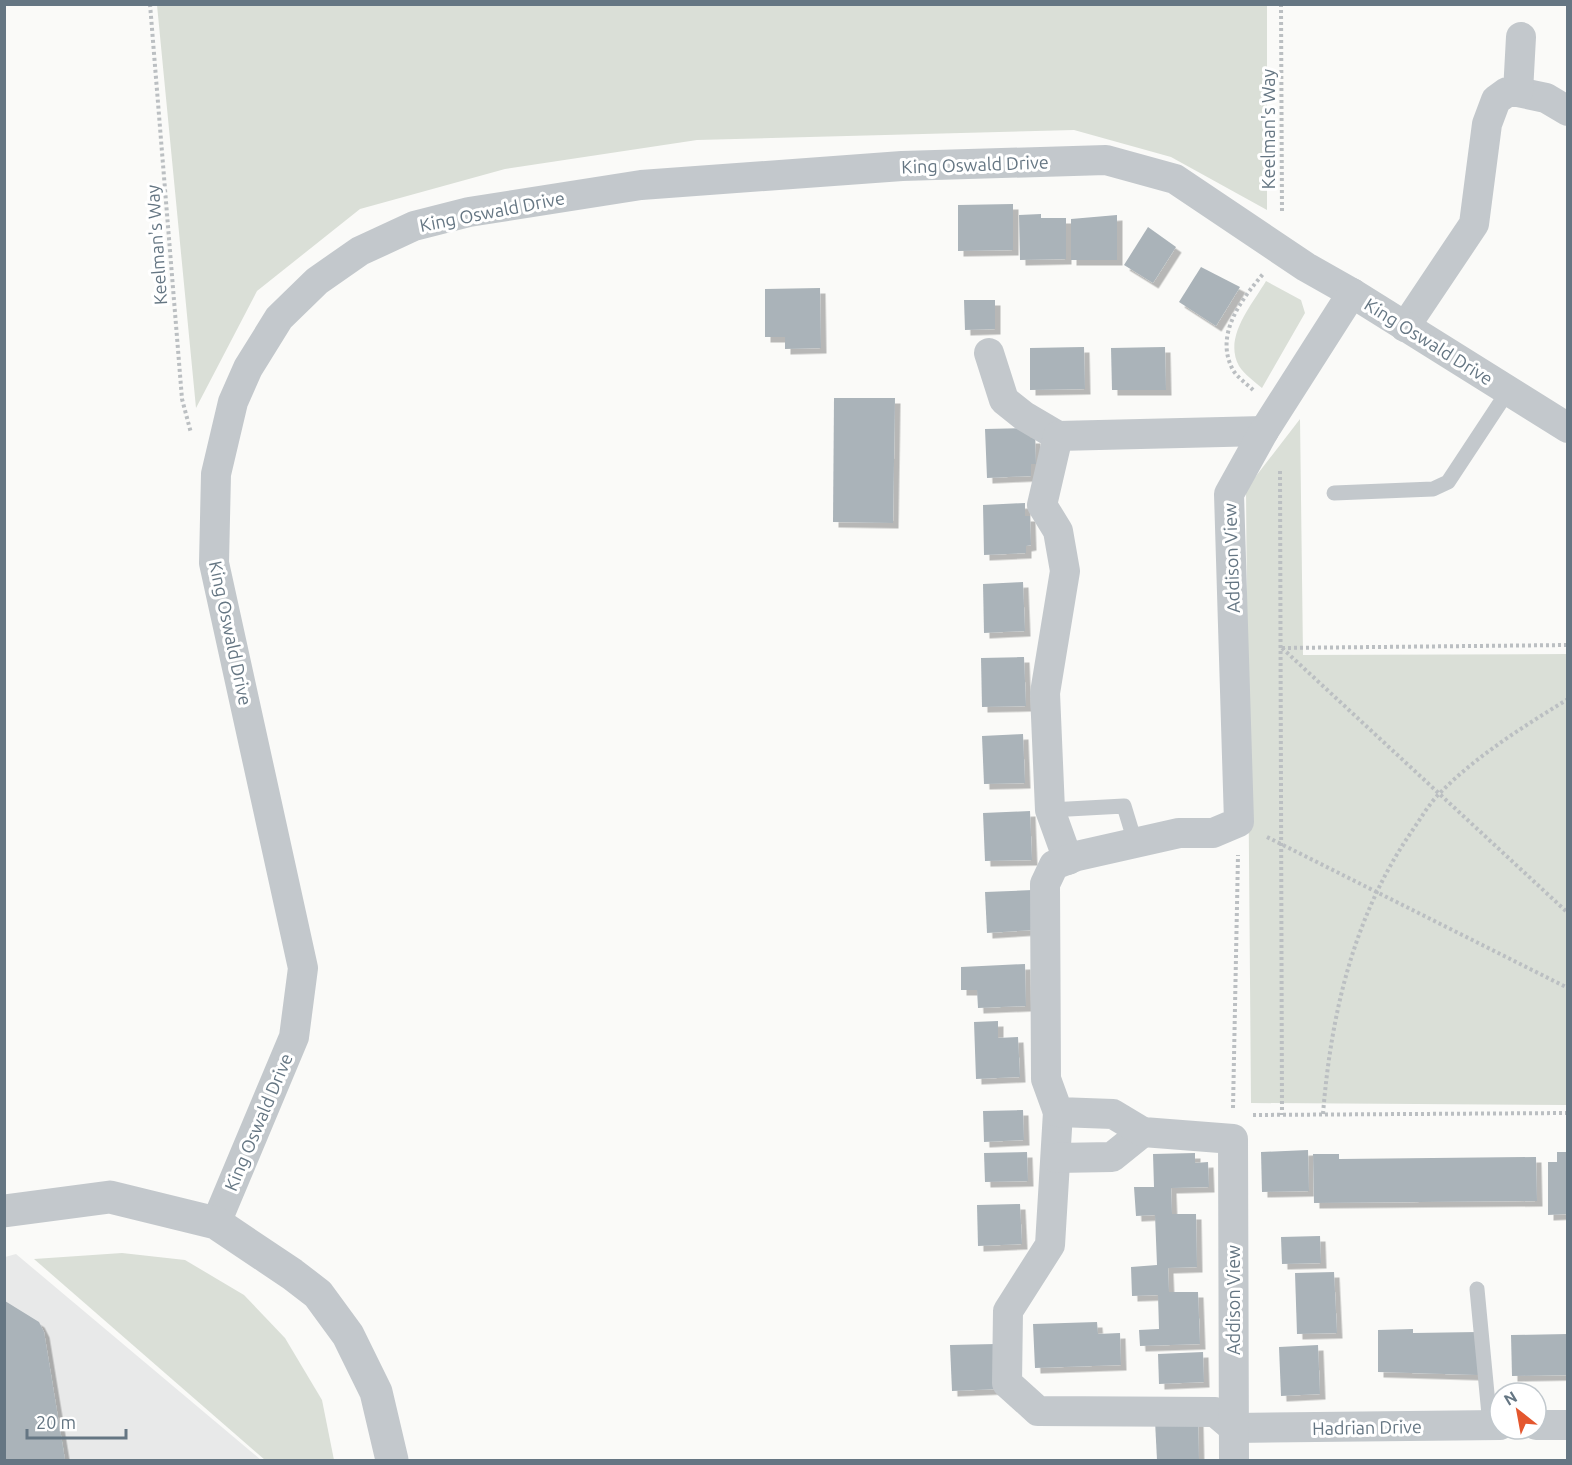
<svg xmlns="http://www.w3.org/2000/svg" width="1572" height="1465" font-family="Ubuntu,sans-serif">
  <defs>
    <filter id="shadow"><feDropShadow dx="5.5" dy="5.5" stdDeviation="0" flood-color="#0004"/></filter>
  </defs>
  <rect width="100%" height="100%" fill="#fafaf8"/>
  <path fill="#e8e9e9" d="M16,1254l245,206h-256v-203z"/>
  <g fill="#dadfd7">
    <path d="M157,5h1110v205l-96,-53 -97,-27 -377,10 -192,29 -145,40 -103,82 -61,117z"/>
    <path d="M1266,281l35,19 4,13 -43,75c-7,-6 -18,-14 -23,-22 -16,-29 13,-61 27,-85z"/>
    <path d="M1300,419l3,236 264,-1v451l-316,-2 -5,-614z"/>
    <path d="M122,1253l63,7 59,35 41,43 37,62 12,60h-69l-231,-201z"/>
  </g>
  <g fill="#aab3b9" filter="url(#shadow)">
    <path d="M1013,204v46l-55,1v-46z"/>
    <path d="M1041,214v4h25v41l-46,1 -1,-45z"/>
    <path d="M1117,215v45h-46v-41z"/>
    <path d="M1148,227l28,20 -23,36 -29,-18z"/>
    <path d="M1201,267l39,20 -24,39 -37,-24z"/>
    <path d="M820,288l1,60 -36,1v-12h-20v-48z"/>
    <path d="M964,300h31v29l-30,1z"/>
    <path d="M1084,347l1,42 -55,1v-42z"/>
    <path d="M1165,347l1,43h-54l-1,-42z"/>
    <path d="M834,398h61l-2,125 -60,-1z"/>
    <path d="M1030,428v10h5l1,26h-5v12l-44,2 -2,-49z"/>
    <path d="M1025,503v13h5l1,29 -5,1v7l-42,2 -1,-50z"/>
    <path d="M1023,582l2,49 -41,2 -1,-49z"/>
    <path d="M1024,657l2,49 -44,1 -1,-49z"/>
    <path d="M1023,734l2,49 -41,1 -2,-48z"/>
    <path d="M1030,811l2,49 -47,1 -2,-48z"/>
    <path d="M1033,890l1,40 -47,3 -2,-41z"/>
    <path d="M1025,964l1,42 -48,2 -1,-18h-16v-23z"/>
    <path d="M998,1021v17l20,-1 2,40 -44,2 -2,-57z"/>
    <path d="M1023,1110l1,30 -40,2 -1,-31z"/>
    <path d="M1308,1150l1,41 -47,1 -1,-40z"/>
    <path d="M1027,1152l1,29 -43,1 -1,-29z"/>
    <path d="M1557,1152h11v62l-20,1v-53h9z"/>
    <path d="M1195,1153v10l13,-1 1,25 -38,1 1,26h24l1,53 -29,1 1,24h29l2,52 -60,2 -1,-16 20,-1 -1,-34 -26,1 -1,-29 26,-2 -2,-50 -19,1 -2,-29h20l-1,-33z"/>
    <path d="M1313,1154h26v5l197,-2 1,44 -223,2z"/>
    <path d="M1020,1204l2,40 -44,2 -1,-41z"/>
    <path d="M1320,1236l1,27 -39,1 -1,-27z"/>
    <path d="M1334,1272l3,61 -40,1 -2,-61z"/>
    <path d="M5,1301l34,21 5,10 21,128h-60z"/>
    <path d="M1097,1322l1,12 22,-1 1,32 -86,3 -2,-44z"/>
    <path d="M1413,1329v4l65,-1v43l-100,-3v-42z"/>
    <path d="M1568,1334v41l-56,1 -1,-41z"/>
    <path d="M996,1344l1,45 -45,2 -2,-46z"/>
    <path d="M1318,1345l2,49 -39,2 -2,-49z"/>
    <path d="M1203,1352l1,30 -45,2 -1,-30z"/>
    <path d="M1198,1419l1,41h-42l-2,-39z"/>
  </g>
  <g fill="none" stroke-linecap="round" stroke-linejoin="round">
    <g stroke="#bbbfc2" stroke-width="4" stroke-dasharray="3 3" stroke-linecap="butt">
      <path d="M150,4l32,395 9,34"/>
      <path d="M1281,4l1,210"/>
      <path d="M1253,390c-6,-6 -16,-13 -20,-20 -19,-35 8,-70 30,-96"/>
      <path d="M1280,471l2,644"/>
      <path d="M1282,648l286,265"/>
      <path d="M1282,648l286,-3"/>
      <path d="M1267,837l301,151"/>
      <path d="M1233,1108l5,-253"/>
      <path d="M1323,1114c8,-101 31,-199 89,-283 9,-13 17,-27 27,-37 38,-39 84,-67 129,-95"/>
      <path d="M1253,1115l315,-2"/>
    </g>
    <g stroke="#c3c8cc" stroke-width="15">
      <path d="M1334,493l99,-4 15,-7 60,-91"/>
      <path d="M1050,810l74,-4 11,36"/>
      <path d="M1477,1289l13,136"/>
    </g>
    <g stroke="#c3c8cc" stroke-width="30">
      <path d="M1518,92l28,6 22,13"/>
      <path d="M1405,327l69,-103 13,-100 9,-24 11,-8h11l3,-55"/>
      <path d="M989,353l15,47 20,16 34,20"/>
      <path d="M1068,860l-18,-50 -5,-117 20,-122 -7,-40 -16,-26 16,-69 206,-5"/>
      <path d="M1058,1112l-8,133 -42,66 -1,72 31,28 177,1 19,16 266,-3"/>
      <path d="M1056,1158l56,-1 31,-25"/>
      <path d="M216,1223l78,-186 9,-69 -89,-405 2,-89 17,-72 15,-34 31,-50 38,-37 43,-30 54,-25 55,-14 172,-27 261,-19 204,-6 69,19 131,88 46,26 216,135"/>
      <path d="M1536,1425h32"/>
      <path d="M1234,1460l-1,-321 -90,-7 -30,-18 -55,-2 -12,-33 -1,-195 9,-19 23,-9 102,-23h34l26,-11 -10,-328 35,-63 88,-138"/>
    </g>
    <path stroke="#c3c8cc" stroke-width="33" d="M4,1211l106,-14 106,26 76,51 26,20 30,41 28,57 16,68"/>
  </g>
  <g text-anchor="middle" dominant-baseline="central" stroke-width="6" stroke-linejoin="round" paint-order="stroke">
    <g font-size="18" fill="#657683" stroke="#fff">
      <text transform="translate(1268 129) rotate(-90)">Keelman's Way</text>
      <text transform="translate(975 164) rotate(-2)">King Oswald Drive</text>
      <text transform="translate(492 211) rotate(-11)">King Oswald Drive</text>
      <text transform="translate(156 245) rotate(-94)">Keelman's Way</text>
      <text transform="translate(1429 341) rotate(32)">King Oswald Drive</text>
      <text transform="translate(1231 558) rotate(-92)">Addison View</text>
      <text transform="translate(231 633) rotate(78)">King Oswald Drive</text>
      <text transform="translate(258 1122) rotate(-67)">King Oswald Drive</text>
      <text transform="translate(1233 1300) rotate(-90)">Addison View</text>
      <text transform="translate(1367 1427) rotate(-1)">Hadrian Drive</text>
    </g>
  </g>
  <rect width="1572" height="1465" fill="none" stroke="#657683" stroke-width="12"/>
  <g transform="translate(1518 1411) rotate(329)"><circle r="28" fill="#ffffff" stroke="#c1c8cd" stroke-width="1.5"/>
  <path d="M0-4.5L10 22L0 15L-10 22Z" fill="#e4572e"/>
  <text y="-9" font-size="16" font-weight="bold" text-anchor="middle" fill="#657683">N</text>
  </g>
  <path d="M27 1429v9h99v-9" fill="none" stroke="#657683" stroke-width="3"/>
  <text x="36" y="1429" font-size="18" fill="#657683" stroke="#ffffff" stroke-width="4.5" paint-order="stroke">20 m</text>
</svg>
